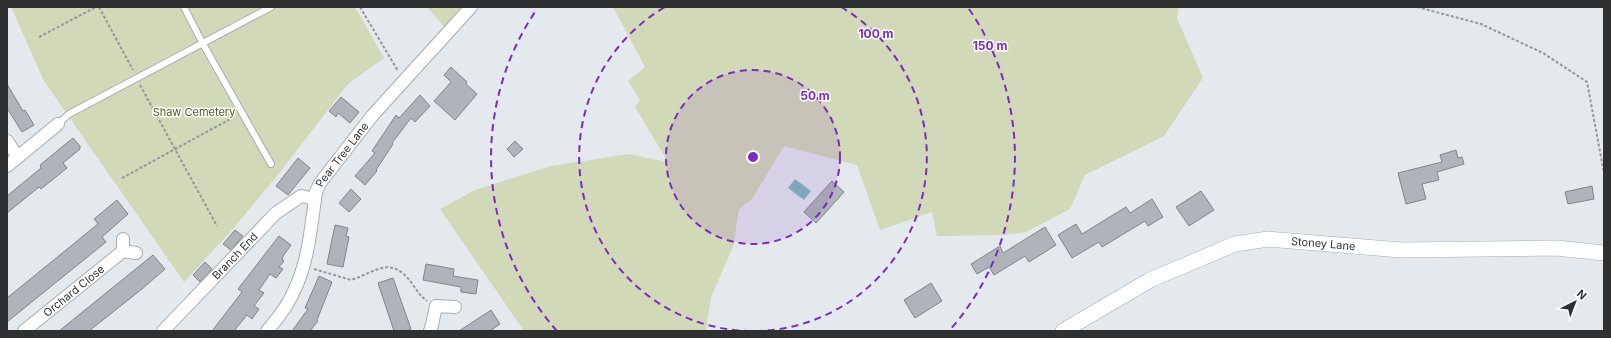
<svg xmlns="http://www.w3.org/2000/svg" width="1611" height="338" font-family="Inter,sans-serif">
  <rect width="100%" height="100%" fill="#e4e9ee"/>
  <g fill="#d2d9b9">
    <path d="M11,7h344l29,51 -36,26 -71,92 -45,54 -48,52 -140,-201z"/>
    <path d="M427,7h40l-22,21z"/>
    <path d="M613,7h566l-2,11 26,60 -39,58 -79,39 -15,34 -44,23 -22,3 -67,1 -5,-24 -52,18 -23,-65 -73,-19 -32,53 -13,10 -6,38 -22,50 -5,34h-182l-84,-122 35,-19 76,-24 77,-12 40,8 -33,-55 5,-7 -12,-19 17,-14z"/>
  </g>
  <path fill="#81babd" d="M795,179l16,12 -7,9 -16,-12z"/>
  <g fill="#aeb4b9" stroke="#81868a">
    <path d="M451,67l16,15 -1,2 11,10 -22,26 -21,-19 17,-19 -7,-7z"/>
    <path d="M7,84l16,27 2,-1 9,15 -12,7 -15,-24z"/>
    <path d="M420,95l10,11 -15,16 -4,-4 -19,25 1,1 -17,26 1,1 -12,14 -10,-9 20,-23 -3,-2 24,-36 3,3z"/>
    <path d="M341,97l18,15 -9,11 -12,-10 -2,4 -7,-6z"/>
    <path d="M73,138l7,8v3l-17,14 4,5 -26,21 -2,-2 -32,26v-17l34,-28 -1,-3z"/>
    <path d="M515,141l8,8 -9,8 -7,-8z"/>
    <path d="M1456,150l2,8 4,-1 2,7 -27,8 2,8 -17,4 4,15 -20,5 -8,-31 44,-11 -2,-7z"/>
    <path d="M298,158l12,10 -22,27 -12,-9z"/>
    <path d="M832,181l12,11 -28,31 -12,-11z"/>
    <path d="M1592,186l2,13 -26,5 -3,-12z"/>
    <path d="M351,189l10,10 -12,13 -10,-9z"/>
    <path d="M1201,191l13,19 -25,16 -13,-19z"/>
    <path d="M1152,199l11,18 -15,9 -3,-5 -43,26 -3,-5 -27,16 -14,-23 18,-11 6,10 44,-27 4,6z"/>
    <path d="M117,200l11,14 -26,23 4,5 -99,80v-24l91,-74 -4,-5z"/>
    <path d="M335,225l13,3 -2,8 3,1 -6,30 -16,-3z"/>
    <path d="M1045,227l11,18 -27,17 -4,-6 -31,19 -5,-8 -12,7 -6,-10 29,-18 3,7z"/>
    <path d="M235,230l8,6 -12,14 -8,-6z"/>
    <path d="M279,236l12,9 -8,11 -1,4 2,1 -5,6 4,2 -7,9 -6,-4 -11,16 5,3 -10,13 5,3 -7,10 -5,-4 -13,16h-22l30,-39 -4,-3z"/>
    <path d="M153,255l12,14 -23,20 -53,42h-30z"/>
    <path d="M205,262l7,7 -12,13 -7,-7z"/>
    <path d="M426,264l28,5 -1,7 25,4 -2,14 -15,-2v-5l-38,-7z"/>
    <path d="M319,276l13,6 -15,38 1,1 -8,10h-18l16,-22 -3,-1z"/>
    <path d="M393,278l18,51 -6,2h-11l-16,-48z"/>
    <path d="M931,283l11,18 -27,17 -11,-18z"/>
    <path d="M491,310l9,14 -10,7h-31z"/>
  </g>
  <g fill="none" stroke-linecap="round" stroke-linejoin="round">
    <defs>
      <g id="service">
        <path d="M184,7l19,37 68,120"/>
        <path d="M58,124l11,-10 202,-107"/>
      </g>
      <g id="minor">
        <path d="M7,141l11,16"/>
        <path d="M7,166l51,-42"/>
        <path d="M123,251l13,2"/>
        <path id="s1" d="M24,331l99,-80v-12"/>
        <path id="s2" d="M163,331l113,-118 25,-17 14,3"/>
        <path id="s3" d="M267,331c10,-12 20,-24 26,-38 16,-31 18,-68 23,-101l4,-9 52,-67 99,-109"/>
        <path d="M430,331l2,-6 4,-19 19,1"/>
      </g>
      <g id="tertiary">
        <path id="s4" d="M1063,331l87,-51 85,-36 33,-5 133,11 155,-2 48,5"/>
      </g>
    </defs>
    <use href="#service" stroke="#a7adb1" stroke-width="8"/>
    <use href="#minor" stroke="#a7adb1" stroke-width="14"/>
    <use href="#tertiary" stroke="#a7adb1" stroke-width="16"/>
    <g stroke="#94989c" stroke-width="2" stroke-dasharray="3 2" stroke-linecap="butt">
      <path d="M99,7l34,63"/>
      <path d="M360,7l38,64"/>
      <path d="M1417,7l64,17 62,29 44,29 17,91"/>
      <path d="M39,37l57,-30"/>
      <path d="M140,85l77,141"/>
      <path d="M122,178l112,-61"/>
      <path d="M314,269l37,11c25,-8 39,-25 60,2 5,7 9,14 16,19"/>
    </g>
    <use href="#service" stroke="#fff" stroke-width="6"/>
    <use href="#minor" stroke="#fff" stroke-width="12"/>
    <use href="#tertiary" stroke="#fff" stroke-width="15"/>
  </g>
  <circle cx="753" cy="157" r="87" fill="#7b2cbf" fill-opacity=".12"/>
  <g fill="none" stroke="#7b2cbf" stroke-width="2" stroke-dasharray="7 5">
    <circle cx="753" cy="157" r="87"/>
    <path d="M751 331A174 174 0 0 1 665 7M841 7A174 174 0 0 1 755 331"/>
    <path d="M557 331A262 262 0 0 1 537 9M969 9A262 262 0 0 1 949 331"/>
  </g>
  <g text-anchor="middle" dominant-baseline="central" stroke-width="3" stroke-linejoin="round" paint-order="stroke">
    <g font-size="11" fill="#525c1a" stroke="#fff">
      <text x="194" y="112">Shaw Cemetery</text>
    </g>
    <g font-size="11" fill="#2e3032" stroke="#fff">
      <text stroke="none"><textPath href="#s3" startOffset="196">Pear Tree Lane</textPath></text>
      <text stroke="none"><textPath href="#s4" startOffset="282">Stoney Lane</textPath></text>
      <text stroke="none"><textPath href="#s2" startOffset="104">Branch End</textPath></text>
      <text stroke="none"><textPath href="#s1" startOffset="64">Orchard Close</textPath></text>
    </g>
  </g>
  <circle cx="753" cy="157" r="6" fill="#7b2cbf" stroke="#fff" stroke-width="2"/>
  <g font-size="12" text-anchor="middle" font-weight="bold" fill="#7b2cbf" stroke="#fff" stroke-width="3" stroke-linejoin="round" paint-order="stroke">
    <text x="876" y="38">100 m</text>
    <text x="990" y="50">150 m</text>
    <text x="815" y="100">50 m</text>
  </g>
  <rect width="1611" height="338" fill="none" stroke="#2e3032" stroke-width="16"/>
  <g transform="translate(1575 302) rotate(42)" stroke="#ffffff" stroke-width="3" paint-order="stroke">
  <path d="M0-3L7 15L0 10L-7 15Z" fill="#2e3032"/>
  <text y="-6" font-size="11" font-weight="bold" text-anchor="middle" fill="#2e3032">N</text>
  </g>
</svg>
